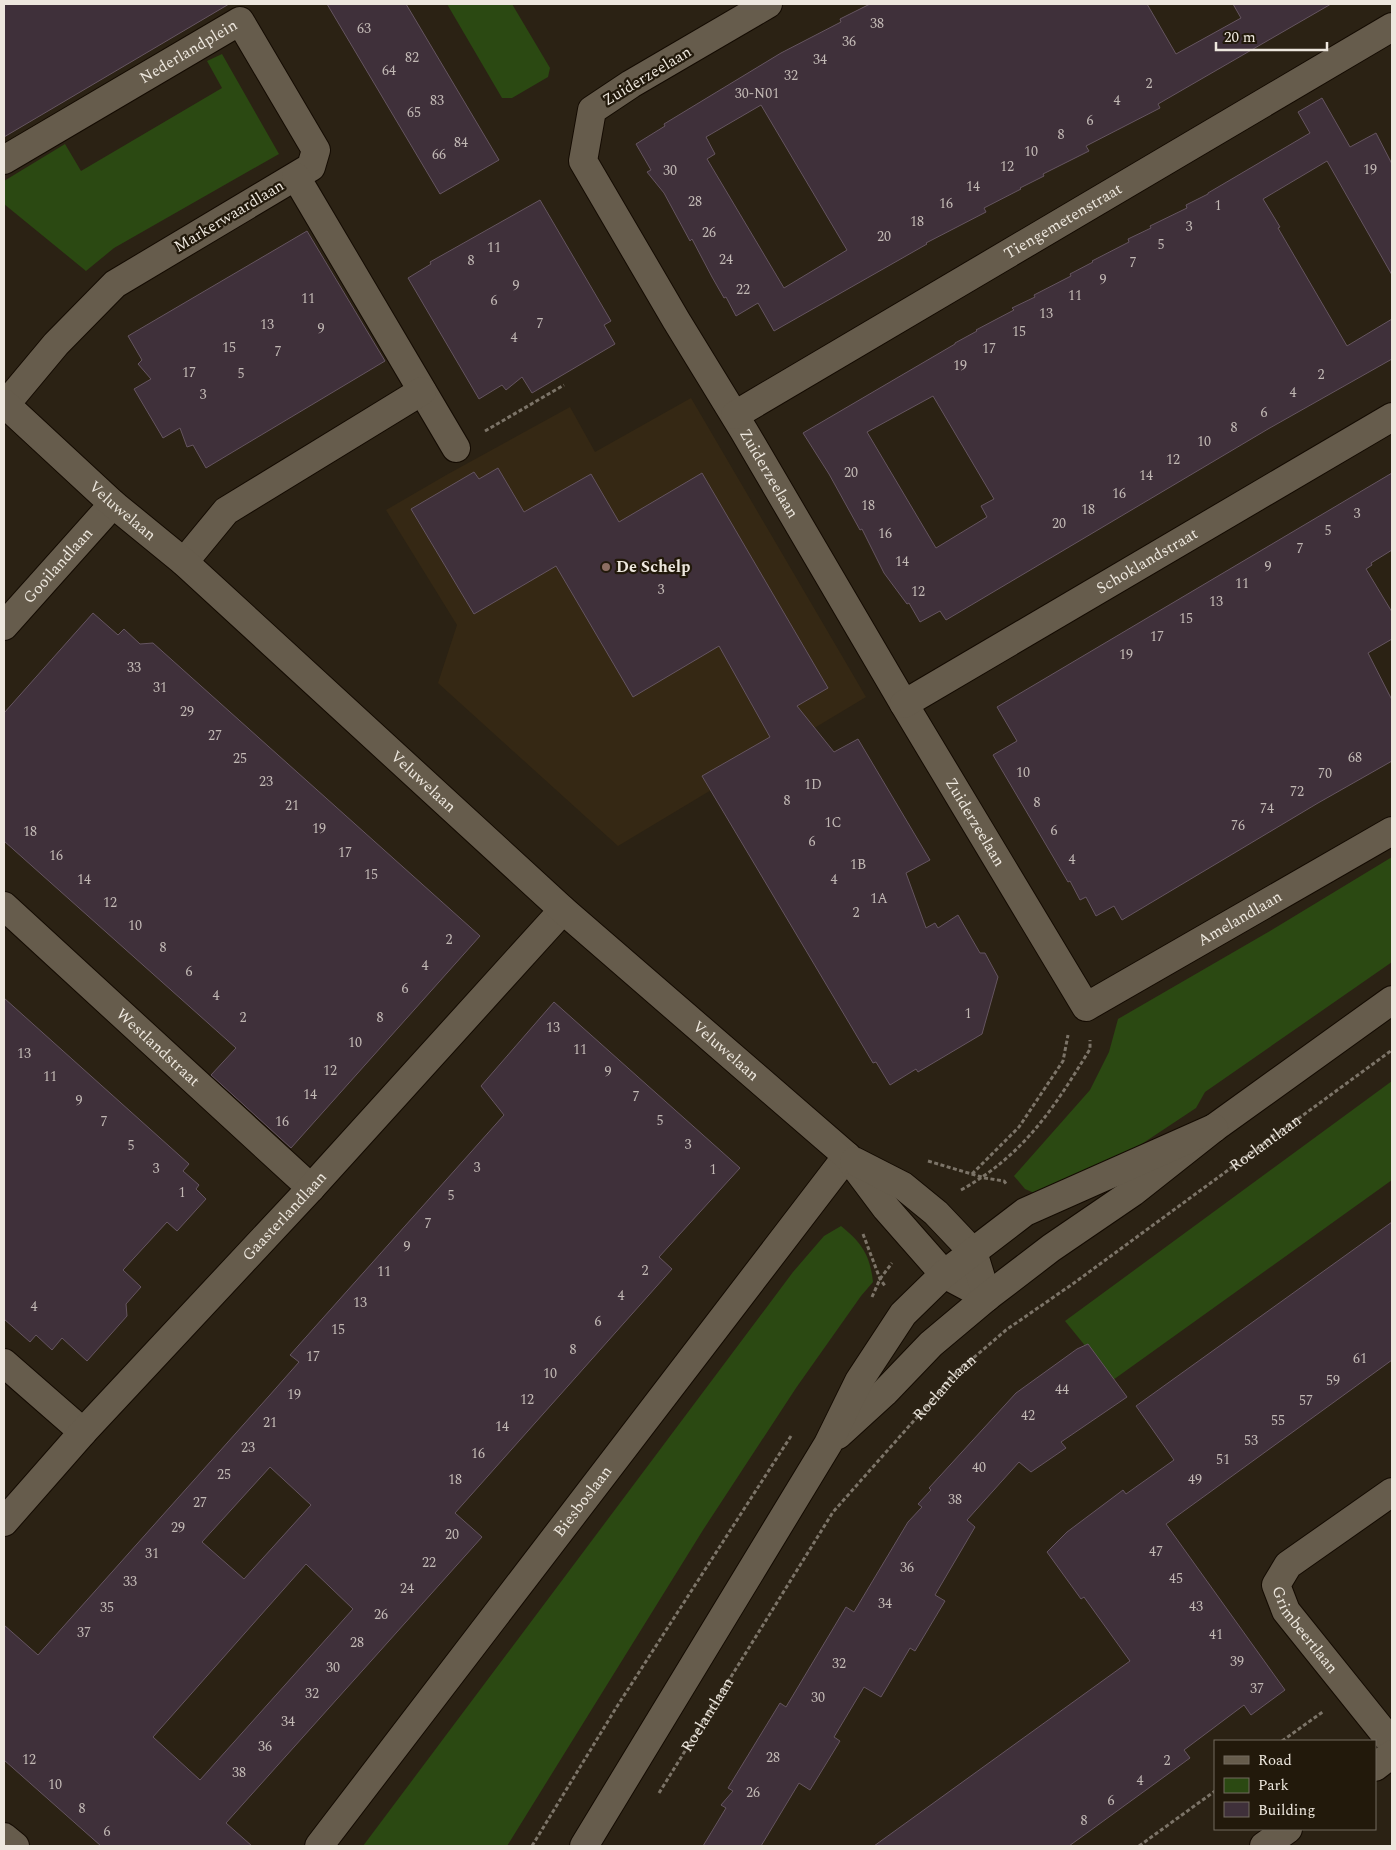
<svg xmlns="http://www.w3.org/2000/svg" width="1396" height="1850" font-family="Spectral,serif">
  <rect width="100%" height="100%" fill="#2b2214"/>
  <path fill="#352814" d="M691,398l175,299 -248,149 -180,-163 19,-58 -71,-115 62,-36 122,-67 25,45z"/>
  <g fill="#2b4912">
    <path d="M447,4h65l38,64 -2,9 -36,21h-10z"/>
    <path d="M222,54l57,100 -165,94 -28,23 -82,-67v-23l61,-37 16,27 141,-83 -15,-27z"/>
    <path d="M1392,857v105l-187,130 -9,16 -107,71 -50,16 -14,-6 -11,-13 76,-86 19,-38 9,-33 152,-88z"/>
    <path d="M1392,1081v99l-279,200 -48,-59z"/>
    <path d="M841,1226c21,17 29,29 32,56l-12,14 -65,92 -93,142 -196,316h-144l430,-574 31,-36z"/>
  </g>
  <g fill="#3f303a" stroke="#655560" fill-rule="evenodd">
    <path d="M4,4h225l-225,133z"/>
    <path d="M327,4h79l93,156 -59,34z"/>
    <path d="M870,4h277l29,50 65,-36 -8,-14h98l-173,100 2,4 -74,38 3,5 -46,23 1,2 -24,12 1,1 -37,19 2,4 -60,31 1,1 -153,87 -16,-28 -22,13 -10,-19 -2,1 -12,-21 -20,-38 -2,2 -26,-48 -17,-21 4,-2 -15,-26 29,-18 -1,-2 117,-71 60,-31 -1,-3zM761,105l86,145 -63,38 -77,-129 8,-5 -9,-17z"/>
    <path d="M1322,98l28,49 26,-14 16,31v111l-65,-114 -64,38 17,28 -2,1 69,118 45,-27v40l-124,70 -322,191 -6,-9 -20,11 -11,-19 -2,1 -23,-31 -22,-44 -2,1 -31,-56 -26,-41 152,-89v-1l22,-12 -1,-1 38,-20 -2,-2 23,-11 -1,-2 37,-19 -1,-2 23,-12 -1,-1 37,-19 -1,-3 23,-11 -1,-2 37,-18 -1,-3 22,-11v-1l102,-60 -12,-21zM933,396l61,103 -13,7 6,11 -51,31 -69,-116z"/>
    <path d="M540,200l71,121 -7,4 11,19 -83,49 -10,-16 -16,13 -4,-5 -23,14 -71,-121 23,-14 -1,-2z"/>
    <path d="M307,231l78,130 -179,107 -13,-23 -6,2 -7,-19 -17,10 -29,-49 17,-10 -13,-15 4,-4 -14,-24z"/>
    <path d="M498,468l26,44 67,-38 28,48 83,-49 126,215 -31,18 37,46 24,-13 72,121 -24,13 20,55 9,-5 3,5 20,-13 22,38h5l13,24 -16,57 -64,38 -2,-3 -26,16 -14,-23 -3,1 -171,-287 68,-39 -51,-91 -86,51 -77,-131 -82,48 -63,-105 63,-37 5,7z"/>
    <path d="M1392,473v77l-21,13 1,2 -6,4 26,43v27l-24,14 24,47v61l-74,42 -196,117 -8,-14 -18,10 -10,-19 -6,3 -10,-19 -2,1 -75,-127 24,-14 -20,-34z"/>
    <path d="M93,613l25,22 6,-6 16,15 13,-1 327,293 -189,212 -80,-73 25,-27 -232,-207v-128z"/>
    <path d="M4,998l185,166 -6,7 16,14 -3,4 10,10 -29,32 -10,-9 -44,48 18,17 -15,17 1,12 -40,45 -25,-23 -10,12 -16,-15 -6,7 -26,-23z"/>
    <path d="M554,1002l186,166 -81,89 13,12 -217,244 27,24 -256,286 26,23h-151l-97,-86v-135l34,30 231,-259 30,-34 -9,-7 214,-240 -23,-29zM270,1467l41,38 -67,74 -42,-37zM306,1564l47,45 -153,171 -47,-43z"/>
    <path d="M1392,1222v138l-226,164 119,166 -34,25 -7,-10 -60,45 6,8 -121,88h-195l256,-185 -46,-64 -3,2 -34,-47 20,-20 56,-42 3,4 48,-34 -38,-54z"/>
    <path d="M1088,1344l39,53 -66,45 5,6 -35,24 -12,-10 -52,58 8,7 -40,68 10,6 -30,50 -5,-3 -29,49 -17,-10 -30,50 6,4 -30,49 -11,-7 -38,63h-58l23,-38 -5,-3 12,-14 -5,-3 52,-85 6,4 60,-100 8,5 54,-90 14,-15 -4,-3 13,-14 -2,-2 87,-95 61,-44z"/>
  </g>
  <g fill="none" stroke-linecap="round" stroke-linejoin="round">
    <defs>
      <g id="minor">
        <path id="s2" d="M768,4l-137,80 -39,26 -9,51 93,159 68,111 160,273 182,303 306,-176"/>
        <path id="s3" d="M4,160l236,-139 76,129 -5,17 -196,117 -59,60 -50,60"/>
        <path d="M296,177l160,271"/>
        <path id="s4" d="M735,415l657,-388"/>
        <path d="M184,562l42,-51 196,-120"/>
        <path id="s5" d="M4,626l109,-122"/>
        <path id="s6" d="M904,704l488,-287"/>
        <path id="s7" d="M4,906l307,282"/>
        <path d="M4,1363l79,69"/>
        <path id="s8" d="M1392,1492l-104,73 -12,20 10,26 106,132"/>
        <path id="s9" d="M4,1522l79,-90 228,-244 252,-278"/>
        <path d="M1375,1767l17,-13"/>
        <path d="M4,1837l11,9"/>
        <path id="s10" d="M319,1846l528,-690"/>
        <path d="M1264,1846l24,-17"/>
      </g>
      <g id="tertiary">
        <path id="s11" d="M4,403l109,101 71,58 379,348 284,246 39,52 58,66 43,23"/>
        <path d="M854,1161l49,25 33,27 37,39 14,45"/>
      </g>
      <g id="secondary">
        <path d="M838,1435l46,-42 47,-49 56,-47 64,-49 82,-56 81,-64 178,-128"/>
        <path d="M584,1846l244,-402 31,-63 44,-67 41,-40 81,-62 189,-84"/>
      </g>
    </defs>
    <use href="#minor" stroke="#140b02" stroke-width="30"/>
    <use href="#tertiary" stroke="#140b02" stroke-width="30"/>
    <use href="#secondary" stroke="#140b02" stroke-width="30"/>
    <g stroke="#7c7468" stroke-width="3" stroke-dasharray="4 2.5" stroke-linecap="butt">
      <path d="M485,431l79,-46"/>
      <path d="M928,1161l57,17 19,3 3,4"/>
      <path d="M972,1174l47,-47 44,-66 5,-26"/>
      <path d="M961,1190c63,-35 93,-82 129,-141v-9"/>
      <path d="M863,1234l17,45 5,7"/>
      <path d="M872,1297l8,-18 12,-16"/>
      <path d="M1282,1741l42,-30"/>
      <path id="s1" d="M659,1793l174,-281 124,-140 49,-42 68,-47 318,-233"/>
      <path d="M532,1846l84,-138 175,-272"/>
      <path d="M1139,1846l76,-55"/>
    </g>
    <use href="#minor" stroke="#665c4c" stroke-width="28"/>
    <use href="#tertiary" stroke="#665c4c" stroke-width="28"/>
    <use href="#secondary" stroke="#665c4c" stroke-width="28"/>
  </g>
  <circle fill="#8d6e63" stroke="#22190b" stroke-width="2" cx="606" cy="567" r="5"/>
  <g text-anchor="middle" dominant-baseline="central" stroke-width="4.5" stroke-linejoin="round" paint-order="stroke">
    <g font-size="14" fill="#c2b9b5">
      <text x="877" y="23">38</text>
      <text x="364" y="28">63</text>
      <text x="849" y="41">36</text>
      <text x="412" y="57">82</text>
      <text x="820" y="59">34</text>
      <text x="389" y="70">64</text>
      <text x="791" y="75">32</text>
      <text x="1149" y="83">2</text>
      <text x="757" y="93">30-N01</text>
      <text x="437" y="100">83</text>
      <text x="1117" y="100">4</text>
      <text x="414" y="112">65</text>
      <text x="1090" y="120">6</text>
      <text x="1061" y="134">8</text>
      <text x="461" y="142">84</text>
      <text x="1031" y="151">10</text>
      <text x="439" y="154">66</text>
      <text x="1007" y="166">12</text>
      <text x="1370" y="169">19</text>
      <text x="670" y="170">30</text>
      <text x="973" y="186">14</text>
      <text x="695" y="201">28</text>
      <text x="946" y="203">16</text>
      <text x="1218" y="205">1</text>
      <text x="917" y="221">18</text>
      <text x="1189" y="226">3</text>
      <text x="709" y="232">26</text>
      <text x="884" y="236">20</text>
      <text x="1161" y="244">5</text>
      <text x="494" y="247">11</text>
      <text x="726" y="259">24</text>
      <text x="471" y="260">8</text>
      <text x="1133" y="262">7</text>
      <text x="1103" y="279">9</text>
      <text x="516" y="285">9</text>
      <text x="743" y="289">22</text>
      <text x="1075" y="295">11</text>
      <text x="308" y="298">11</text>
      <text x="494" y="300">6</text>
      <text x="1046" y="313">13</text>
      <text x="540" y="323">7</text>
      <text x="267" y="324">13</text>
      <text x="321" y="328">9</text>
      <text x="1019" y="331">15</text>
      <text x="514" y="337">4</text>
      <text x="229" y="347">15</text>
      <text x="989" y="348">17</text>
      <text x="278" y="351">7</text>
      <text x="960" y="365">19</text>
      <text x="189" y="372">17</text>
      <text x="241" y="373">5</text>
      <text x="1321" y="374">2</text>
      <text x="1293" y="392">4</text>
      <text x="203" y="394">3</text>
      <text x="1264" y="412">6</text>
      <text x="1234" y="427">8</text>
      <text x="1204" y="441">10</text>
      <text x="1173" y="459">12</text>
      <text x="851" y="472">20</text>
      <text x="1146" y="475">14</text>
      <text x="1119" y="493">16</text>
      <text x="868" y="505">18</text>
      <text x="1088" y="509">18</text>
      <text x="1357" y="513">3</text>
      <text x="1059" y="523">20</text>
      <text x="1328" y="530">5</text>
      <text x="885" y="533">16</text>
      <text x="1300" y="548">7</text>
      <text x="902" y="561">14</text>
      <text x="1268" y="566">9</text>
      <text x="1242" y="583">11</text>
      <text x="661" y="589">3</text>
      <text x="918" y="591">12</text>
      <text x="1216" y="601">13</text>
      <text x="1186" y="618">15</text>
      <text x="1157" y="636">17</text>
      <text x="1126" y="654">19</text>
      <text x="134" y="667">33</text>
      <text x="160" y="687">31</text>
      <text x="187" y="711">29</text>
      <text x="215" y="735">27</text>
      <text x="1355" y="757">68</text>
      <text x="240" y="758">25</text>
      <text x="1023" y="772">10</text>
      <text x="1325" y="773">70</text>
      <text x="266" y="781">23</text>
      <text x="813" y="784">1D</text>
      <text x="1297" y="791">72</text>
      <text x="787" y="800">8</text>
      <text x="1037" y="802">8</text>
      <text x="292" y="805">21</text>
      <text x="1267" y="808">74</text>
      <text x="833" y="822">1C</text>
      <text x="1238" y="825">76</text>
      <text x="319" y="828">19</text>
      <text x="1054" y="830">6</text>
      <text x="30" y="831">18</text>
      <text x="812" y="841">6</text>
      <text x="345" y="852">17</text>
      <text x="56" y="855">16</text>
      <text x="1072" y="859">4</text>
      <text x="858" y="864">1B</text>
      <text x="371" y="874">15</text>
      <text x="84" y="879">14</text>
      <text x="834" y="879">4</text>
      <text x="879" y="898">1A</text>
      <text x="110" y="902">12</text>
      <text x="856" y="912">2</text>
      <text x="135" y="925">10</text>
      <text x="449" y="939">2</text>
      <text x="163" y="947">8</text>
      <text x="425" y="965">4</text>
      <text x="189" y="971">6</text>
      <text x="405" y="988">6</text>
      <text x="216" y="995">4</text>
      <text x="968" y="1013">1</text>
      <text x="243" y="1017">2</text>
      <text x="380" y="1017">8</text>
      <text x="553" y="1027">13</text>
      <text x="355" y="1042">10</text>
      <text x="580" y="1049">11</text>
      <text x="24" y="1053">13</text>
      <text x="330" y="1070">12</text>
      <text x="608" y="1071">9</text>
      <text x="50" y="1076">11</text>
      <text x="310" y="1094">14</text>
      <text x="636" y="1096">7</text>
      <text x="79" y="1100">9</text>
      <text x="660" y="1120">5</text>
      <text x="104" y="1121">7</text>
      <text x="282" y="1121">16</text>
      <text x="688" y="1144">3</text>
      <text x="131" y="1145">5</text>
      <text x="477" y="1167">3</text>
      <text x="156" y="1168">3</text>
      <text x="713" y="1169">1</text>
      <text x="182" y="1192">1</text>
      <text x="451" y="1195">5</text>
      <text x="428" y="1223">7</text>
      <text x="407" y="1246">9</text>
      <text x="645" y="1270">2</text>
      <text x="384" y="1271">11</text>
      <text x="621" y="1295">4</text>
      <text x="360" y="1302">13</text>
      <text x="34" y="1306">4</text>
      <text x="598" y="1321">6</text>
      <text x="338" y="1329">15</text>
      <text x="573" y="1349">8</text>
      <text x="313" y="1356">17</text>
      <text x="1360" y="1358">61</text>
      <text x="550" y="1373">10</text>
      <text x="1333" y="1380">59</text>
      <text x="1062" y="1389">44</text>
      <text x="294" y="1394">19</text>
      <text x="527" y="1399">12</text>
      <text x="1306" y="1400">57</text>
      <text x="1028" y="1415">42</text>
      <text x="1278" y="1420">55</text>
      <text x="270" y="1422">21</text>
      <text x="502" y="1426">14</text>
      <text x="1251" y="1440">53</text>
      <text x="248" y="1447">23</text>
      <text x="478" y="1453">16</text>
      <text x="1223" y="1459">51</text>
      <text x="979" y="1467">40</text>
      <text x="224" y="1474">25</text>
      <text x="455" y="1479">18</text>
      <text x="1195" y="1479">49</text>
      <text x="955" y="1499">38</text>
      <text x="200" y="1502">27</text>
      <text x="178" y="1527">29</text>
      <text x="452" y="1534">20</text>
      <text x="1156" y="1551">47</text>
      <text x="152" y="1553">31</text>
      <text x="429" y="1562">22</text>
      <text x="907" y="1567">36</text>
      <text x="1176" y="1578">45</text>
      <text x="130" y="1581">33</text>
      <text x="407" y="1588">24</text>
      <text x="885" y="1603">34</text>
      <text x="1196" y="1606">43</text>
      <text x="107" y="1607">35</text>
      <text x="381" y="1614">26</text>
      <text x="84" y="1632">37</text>
      <text x="1216" y="1634">41</text>
      <text x="357" y="1642">28</text>
      <text x="1237" y="1661">39</text>
      <text x="839" y="1663">32</text>
      <text x="333" y="1667">30</text>
      <text x="1257" y="1688">37</text>
      <text x="312" y="1693">32</text>
      <text x="818" y="1697">30</text>
      <text x="288" y="1721">34</text>
      <text x="265" y="1746">36</text>
      <text x="773" y="1757">28</text>
      <text x="29" y="1759">12</text>
      <text x="1167" y="1760">2</text>
      <text x="239" y="1772">38</text>
      <text x="1140" y="1780">4</text>
      <text x="55" y="1784">10</text>
      <text x="753" y="1792">26</text>
      <text x="1111" y="1800">6</text>
      <text x="82" y="1808">8</text>
      <text x="1084" y="1820">8</text>
      <text x="107" y="1831">6</text>
    </g>
    <g font-size="16" fill="#ede7de" stroke="#22190b">
      <text stroke="none"><textPath href="#s3" startOffset="214">Nederlandplein</textPath></text>
      <text transform="translate(647 76) rotate(-31)">Zuiderzeelaan</text>
      <text transform="translate(229 216) rotate(-31)">Markerwaardlaan</text>
      <text stroke="none"><textPath href="#s4" startOffset="381">Tiengemetenstraat</textPath></text>
      <text stroke="none"><textPath href="#s2" startOffset="621">Zuiderzeelaan</textPath></text>
      <text stroke="none"><textPath href="#s11" startOffset="160">Veluwelaan</textPath></text>
      <text stroke="none"><textPath href="#s6" startOffset="282">Schoklandstraat</textPath></text>
      <text stroke="none"><textPath href="#s5" startOffset="81">Gooilandlaan</textPath></text>
      <text stroke="none"><textPath href="#s11" startOffset="565">Veluwelaan</textPath></text>
      <text stroke="none"><textPath href="#s2" startOffset="1026">Zuiderzeelaan</textPath></text>
      <text stroke="none"><textPath href="#s2" startOffset="1419">Amelandlaan</textPath></text>
      <text stroke="none"><textPath href="#s7" startOffset="209">Westlandstraat</textPath></text>
      <text stroke="none"><textPath href="#s11" startOffset="970">Veluwelaan</textPath></text>
      <text stroke="none"><textPath href="#s1" startOffset="902">Roelantlaan</textPath></text>
      <text stroke="none"><textPath href="#s9" startOffset="415">Gaasterlandlaan</textPath></text>
      <text stroke="none"><textPath href="#s1" startOffset="498">Roelantlaan</textPath></text>
      <text stroke="none"><textPath href="#s10" startOffset="434">Biesboslaan</textPath></text>
      <text stroke="none"><textPath href="#s8" startOffset="204">Grimbeertlaan</textPath></text>
      <text stroke="none"><textPath href="#s1" startOffset="92">Roelantlaan</textPath></text>
    </g>
    <g font-size="16" font-weight="bold" fill="#ede7de" stroke="#22190b" text-anchor="start">
      <text x="616" y="567">De Schelp</text>
    </g>
  </g>
  <rect width="1396" height="1850" fill="none" stroke="#ede7de" stroke-width="10"/>
  <rect x="1214" y="1740" width="162" height="90" fill="#22190b" stroke="#736b5f"/>
  <rect x="1224" y="1756" width="25" height="8" fill="#665c4c" stroke="#736b5f"/>
  <text x="1258" y="1765" font-size="15" fill="#ede7de">Road</text>
  <rect x="1224" y="1778" width="25" height="15" fill="#2b4912" stroke="#736b5f"/>
  <text x="1258" y="1790" font-size="15" fill="#ede7de">Park</text>
  <rect x="1224" y="1802" width="25" height="15" fill="#3f303a" stroke="#736b5f"/>
  <text x="1258" y="1815" font-size="15" fill="#ede7de">Building</text>
  <path d="M1216 42v8h111v-8" fill="none" stroke="#ede7de" stroke-width="2.5"/>
  <text x="1224" y="42" font-size="15" fill="#ede7de" stroke="#22190b" stroke-width="4" paint-order="stroke">20 m</text>
</svg>
